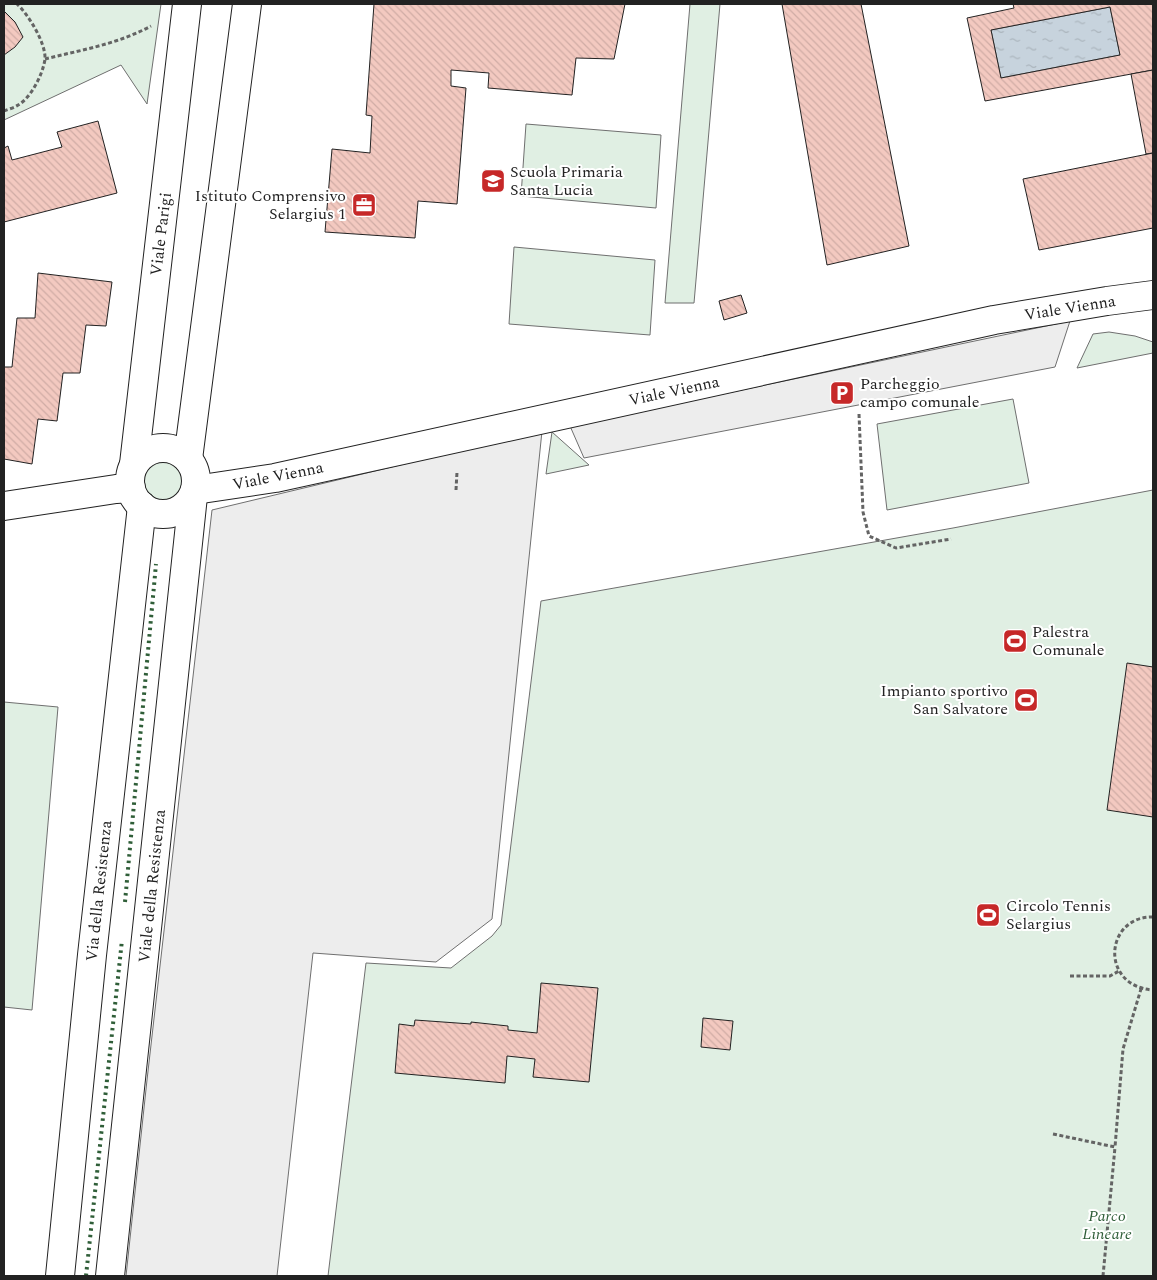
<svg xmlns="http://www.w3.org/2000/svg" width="1157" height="1280" font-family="Spectral,serif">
  <defs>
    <pattern id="water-ripples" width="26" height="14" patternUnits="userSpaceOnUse" patternTransform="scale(1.25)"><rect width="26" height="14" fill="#c7d3dd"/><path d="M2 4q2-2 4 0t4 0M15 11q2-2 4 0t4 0" fill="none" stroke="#abb5bd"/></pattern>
    <pattern id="building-back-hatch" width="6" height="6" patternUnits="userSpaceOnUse" patternTransform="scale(1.25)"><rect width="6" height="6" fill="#f3c9c0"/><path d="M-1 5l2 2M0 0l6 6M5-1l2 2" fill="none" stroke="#d0aca5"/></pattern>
  </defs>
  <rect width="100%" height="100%" fill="#fff"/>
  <g fill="#e0efe3" stroke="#6f6f6f">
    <path d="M4,4h157l-14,100 -26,-39 -117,55z"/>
    <path d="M690,4h30l-26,299h-29z"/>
    <path d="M526,124l135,11 -5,73 -135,-12z"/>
    <path d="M514,247l141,13 -5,75 -141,-11z"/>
    <path d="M1109,332l26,4 18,6v11l-76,15 16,-34z"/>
    <path d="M1013,399l16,84 -142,27 -10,-86z"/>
    <path d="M552,432l37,33 -43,9z"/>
    <path d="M150,450l30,2 13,15v29l-15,14 -20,3 -19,-9 -5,-40z"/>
    <path d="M1153,490v786h-825l38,-313 85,5 41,-32 9,-11 40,-324 412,-73z"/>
    <path d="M4,702l54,5 -26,303 -28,-3z"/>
  </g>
  <g fill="#ededed" stroke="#6f6f6f">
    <path d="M1070,321l-15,46 -471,91 -14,-32z"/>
    <path d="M542,431l-50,488 -56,43 -123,-9 -36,323h-151l21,-196 65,-570z"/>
  </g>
  <path fill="url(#water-ripples)" stroke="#6f6f6f" d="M1110,7l10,48 -119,23 -10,-48z"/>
  <g fill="url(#building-back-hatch)" stroke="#222" fill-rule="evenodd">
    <path d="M374,4h251l-11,55 -38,-1 -4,37 -84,-7 1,-15 -38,-3v16l15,2 -9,116 -39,-3 -3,37 -90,-6 7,-83 38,4 2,-37 -6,-1z"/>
    <path d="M782,4h79l48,242 -82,19z"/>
    <path d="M1013,4h140v66l-168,31 -18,-83 47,-10zM1110,7l10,48 -119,23 -10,-48z"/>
    <path d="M4,11l11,11 8,15 -8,10 -11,8z"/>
    <path d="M1153,70v83l-7,1 -15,-80z"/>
    <path d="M98,121l19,72 -113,29v-74l4,-2 4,14 50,-13 -5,-15z"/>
    <path d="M1153,153v75l-114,22 -16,-71z"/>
    <path d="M38,273l74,9 -6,44 -20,-1 -6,48h-17l-6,48 -19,-2 -6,45 -28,-5v-92h8l5,-49h18z"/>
    <path d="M741,295l6,18 -23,7 -5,-19z"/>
    <path d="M1127,663l26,4v150l-46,-7z"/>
    <path d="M541,983l57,5 -9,94 -56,-5 2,-18 -28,-3 -2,27 -110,-10 4,-49 15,2 1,-6 56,4v-2l37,4v4l29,3z"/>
    <path d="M703,1018l30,3 -3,29 -29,-3z"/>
  </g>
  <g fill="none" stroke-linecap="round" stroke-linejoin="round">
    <defs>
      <g id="minor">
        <path d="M195,490l80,-12 719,-158 113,-19 46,-6"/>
        <path d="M4,506l112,-17 15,-1"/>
      </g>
      <g id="tertiary">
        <circle cx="163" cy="481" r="33"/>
        <path d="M188,459l59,-455"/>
        <path d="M134,464l53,-460"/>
        <path d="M60,1276l32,-321 50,-449"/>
        <path d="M110,1276l83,-780"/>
      </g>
    </defs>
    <use href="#minor" stroke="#222" stroke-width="30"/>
    <use href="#tertiary" stroke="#222" stroke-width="30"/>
    <g stroke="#646464" stroke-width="3" stroke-dasharray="4 2.5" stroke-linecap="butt">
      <path d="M45,59c36,-9 73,-15 106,-33"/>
      <path d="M4,111c4,-2 10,-3 14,-6 13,-7 25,-31 27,-46 1,-16 -17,-45 -28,-55"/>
      <path d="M859,414l4,98 6,24 27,12 55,-9"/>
      <path d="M456,490l1,-18"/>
      <path d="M1153,917c-48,-1 -54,69 0,73"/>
      <path d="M1070,976h40l9,-5"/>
      <path d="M1053,1134l62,13 8,-98 18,-60"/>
      <path d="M1103,1276l12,-129"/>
    </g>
    <use href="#minor" stroke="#fff" stroke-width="28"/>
    <use href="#tertiary" stroke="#fff" stroke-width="28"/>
    <g stroke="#2f5e38" stroke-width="4" stroke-dasharray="2.5 4" stroke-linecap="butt">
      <path d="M125,902l31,-338"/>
      <path d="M86,1276l36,-336"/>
    </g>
  </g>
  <defs>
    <symbol id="school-square" viewBox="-11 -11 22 22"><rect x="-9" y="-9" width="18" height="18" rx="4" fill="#c62828" stroke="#fff"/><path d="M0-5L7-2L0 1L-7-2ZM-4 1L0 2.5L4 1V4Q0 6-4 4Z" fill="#fff"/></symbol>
    <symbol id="office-square" viewBox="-11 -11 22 22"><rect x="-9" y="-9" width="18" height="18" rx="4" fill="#c62828" stroke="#fff"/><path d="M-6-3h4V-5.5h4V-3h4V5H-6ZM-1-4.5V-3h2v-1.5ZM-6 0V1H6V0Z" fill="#fff"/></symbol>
    <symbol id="parking-square" viewBox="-11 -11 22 22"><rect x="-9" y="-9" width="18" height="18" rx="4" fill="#c62828" stroke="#fff"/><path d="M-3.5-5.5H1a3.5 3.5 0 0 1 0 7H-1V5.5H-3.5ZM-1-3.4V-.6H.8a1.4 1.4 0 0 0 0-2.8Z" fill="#fff"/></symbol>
    <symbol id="stadium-square" viewBox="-11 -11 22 22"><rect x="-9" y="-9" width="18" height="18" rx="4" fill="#c62828" stroke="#fff"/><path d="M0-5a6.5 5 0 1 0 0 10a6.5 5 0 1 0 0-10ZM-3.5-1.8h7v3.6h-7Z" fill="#fff"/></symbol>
  </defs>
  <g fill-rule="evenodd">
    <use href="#school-square" x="479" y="167" width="28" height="28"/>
    <use href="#office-square" x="350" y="191" width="28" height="28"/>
    <use href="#parking-square" x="828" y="379" width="28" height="28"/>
    <use href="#stadium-square" x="1001" y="627" width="28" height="28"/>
    <use href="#stadium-square" x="1012" y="686" width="28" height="28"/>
    <use href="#stadium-square" x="974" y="901" width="28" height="28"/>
  </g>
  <g text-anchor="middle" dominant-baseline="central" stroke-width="4" stroke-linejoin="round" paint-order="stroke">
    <g font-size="16" fill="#222" stroke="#fff" text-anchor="start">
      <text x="510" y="172">Scuola Primaria<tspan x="510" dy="18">Santa Lucia</tspan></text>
      <text x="346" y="196" text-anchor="end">Istituto Comprensivo<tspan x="346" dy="18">Selargius 1</tspan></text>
      <text x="860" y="384">Parcheggio<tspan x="860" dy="18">campo comunale</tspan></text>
      <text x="1032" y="632">Palestra<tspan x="1032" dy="18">Comunale</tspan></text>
      <text x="1008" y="691" text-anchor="end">Impianto sportivo<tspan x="1008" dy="18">San Salvatore</tspan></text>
      <text x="1006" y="906">Circolo Tennis<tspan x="1006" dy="18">Selargius</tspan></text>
    </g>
    <g font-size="16" fill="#222" stroke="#fff">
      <text transform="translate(161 234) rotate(-83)">Viale Parigi</text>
      <text transform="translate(1070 308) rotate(-9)">Viale Vienna</text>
      <text transform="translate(674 391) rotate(-12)">Viale Vienna</text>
      <text transform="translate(278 476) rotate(-11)">Viale Vienna</text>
      <text transform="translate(152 886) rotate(-84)">Viale della Resistenza</text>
      <text transform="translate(99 891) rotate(-84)">Via della Resistenza</text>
    </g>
    <g font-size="16" font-style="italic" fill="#2f5e38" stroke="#fff">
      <text x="1107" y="1216">Parco<tspan x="1107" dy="18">Lineare</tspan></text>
    </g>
  </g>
  <rect width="1157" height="1280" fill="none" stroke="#222222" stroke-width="10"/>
</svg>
